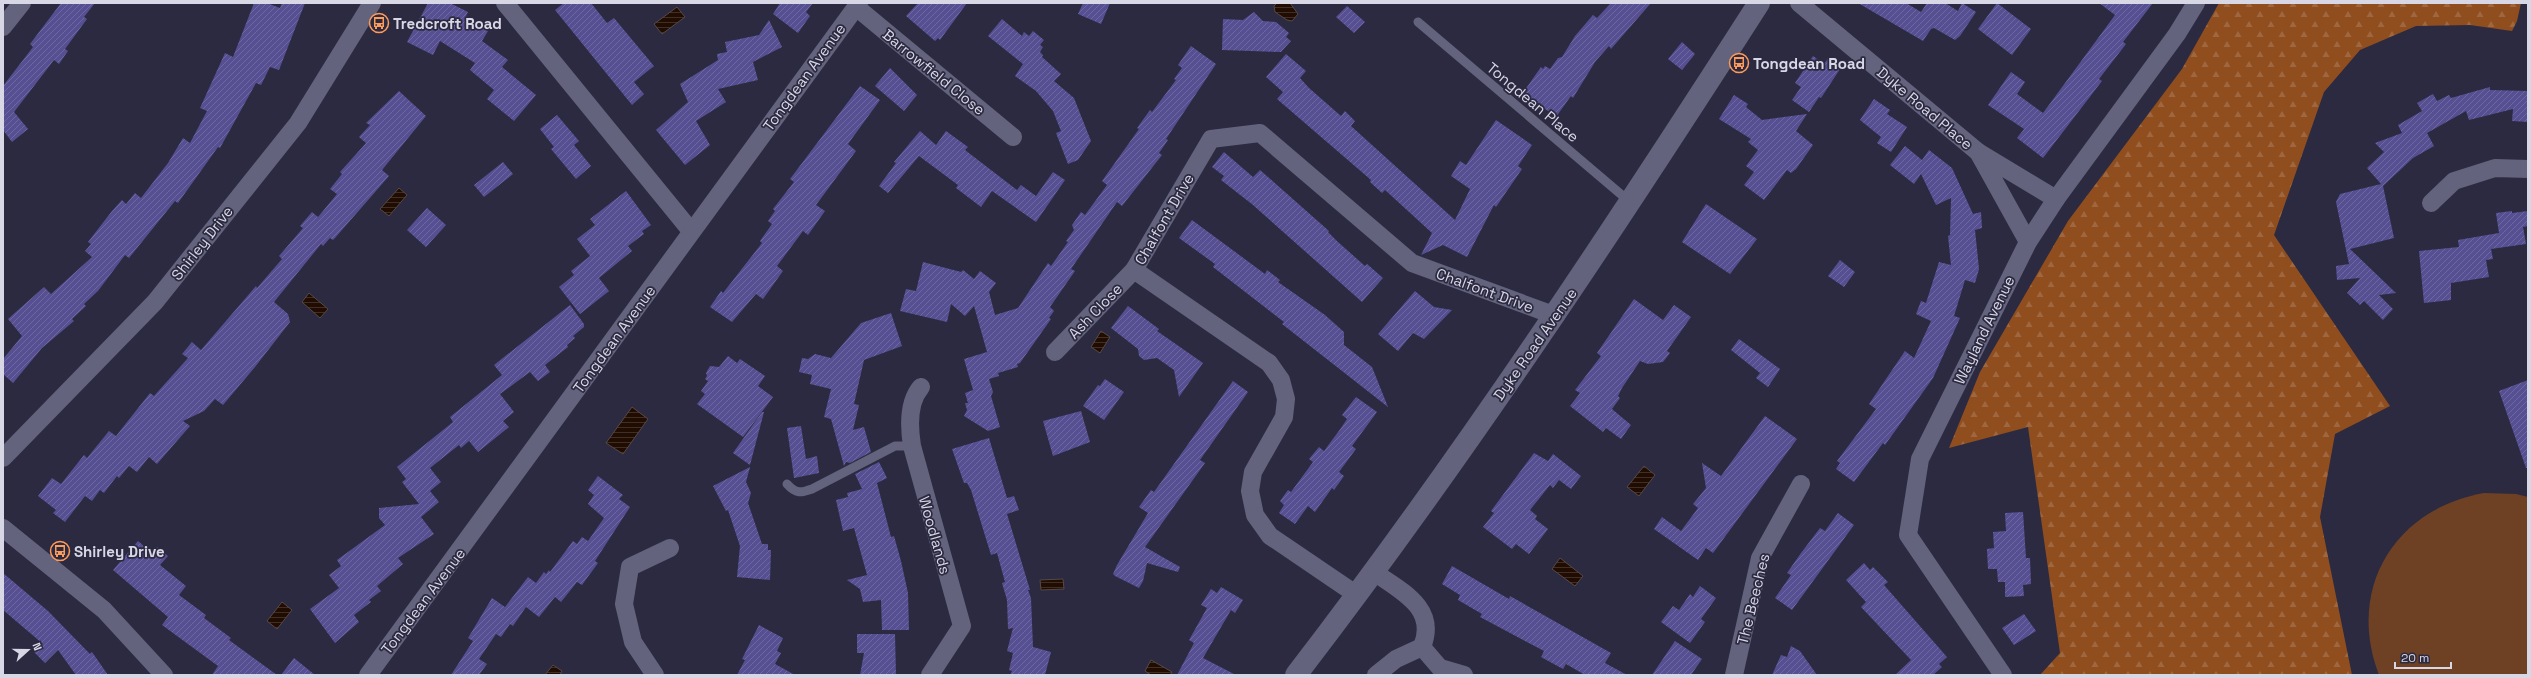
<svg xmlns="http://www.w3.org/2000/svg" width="2531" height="678" font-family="'Space Grotesk',sans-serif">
  <defs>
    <pattern id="forest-firs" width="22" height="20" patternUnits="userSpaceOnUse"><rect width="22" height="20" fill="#904e1f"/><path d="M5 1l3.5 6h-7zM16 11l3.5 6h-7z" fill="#9f6740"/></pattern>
    <pattern id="water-rules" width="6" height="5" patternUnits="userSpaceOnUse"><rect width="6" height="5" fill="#200c01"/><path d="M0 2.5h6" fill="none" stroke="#402f26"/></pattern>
    <pattern id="building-hatch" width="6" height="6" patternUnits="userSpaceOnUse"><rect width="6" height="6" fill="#565093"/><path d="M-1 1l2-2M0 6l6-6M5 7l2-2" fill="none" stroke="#6e68a2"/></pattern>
  </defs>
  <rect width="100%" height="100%" fill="#2b2a41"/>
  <path fill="url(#forest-firs)" d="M2219,3h302l-4,18 -5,10 -42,-6 -54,1 -56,24 -36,42 -50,143 116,171 -55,28 -15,83 32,158h-312l20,-22 -32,-226 -79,21 31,-76 88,-151 114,-152z"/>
  <path fill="#6f4124" d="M2484,493l32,1 12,3v178h-149c-33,-86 15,-166 105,-182z"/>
  <g fill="url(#water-rules)" stroke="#574946">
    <path d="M1277,3h13l8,11 -6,7 -5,-1 -12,-8 -1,-6z"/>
    <path d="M677,7l8,10 -23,17 -8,-10z"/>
    <path d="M399,188l8,7 -18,21 -9,-7z"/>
    <path d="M309,293l19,16 -8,9 -18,-16z"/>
    <path d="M1101,331l9,6 -10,16 -9,-6z"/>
    <path d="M632,407l16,12 -25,35 -17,-11z"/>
    <path d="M1644,466l11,9 -16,21 -12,-9z"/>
    <path d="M1560,558l23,18 -8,10 -23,-17z"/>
    <path d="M1063,579l1,10 -23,1 -1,-10z"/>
    <path d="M282,602l10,8 -15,19 -10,-8z"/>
    <path d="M1151,660l21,12 -2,3h-19l-6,-4z"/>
    <path d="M553,665l9,6 -2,4h-15z"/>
  </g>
  <g fill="url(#building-hatch)">
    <path d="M61,3h34l-11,14 3,2 -22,30 3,2 -9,13 -5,-4 -40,52 14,17 -16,13 -9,-12v-44l30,-39 -3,-3z"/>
    <path d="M254,3h13l13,5 2,-5h23l-26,67 -9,-3 -9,18 -5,-2 -36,65 -2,-1 -40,56 -3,-2 -46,57 -4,-3 -27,36 -14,13 2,2 -14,13 2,2 -32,27 -29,35 -10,-9v-15l19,-23 -14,-17 36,-32 7,7 41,-37 -7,-6 6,-7 -3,-2 24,-31 10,-11 4,4 9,-11 6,5 27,-35 15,-25 7,5 17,-32 -7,-3 25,-55 8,4z"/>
    <path d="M428,3h22l18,9 -2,4 22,15 -6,10 26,19 -6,7 34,28 -22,26 -27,-22 7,-9 -24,-20 5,-7 -35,-22 -7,14 -26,-13z"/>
    <path d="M564,3h27l16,20 7,-5 40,48 -20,16 10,12 -12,11 -77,-95z"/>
    <path d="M780,3h33l-7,9 4,4 -12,17 -25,-19z"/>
    <path d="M918,3h49l-27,37 -2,-2 -3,3 -29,-25z"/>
    <path d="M1083,3h27l-9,21 -23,-10z"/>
    <path d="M1611,3h40l-40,46 -2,-3 -14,16 -22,36 -2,-2 -15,21 -19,-14 -3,4 -12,-9 2,-3 -2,-1 19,-27 2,2 2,-3 5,3 8,-11 4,-1 13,-21 18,-21 4,3z"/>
    <path d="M1858,3h48l15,9 6,-9h18l13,8 4,-8 14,9 -16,24 -5,4 -21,-12 -3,1 -8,12z"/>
    <path d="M1997,3l34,26 -19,26 -34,-26z"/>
    <path d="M2099,3h54l-30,39 3,2 -27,35 3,2 -59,77 -26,-20 7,-9 -36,-24 23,-33 14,10 -8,12 26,19 72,-98z"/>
    <path d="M1347,6l18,16 -11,11 -18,-16z"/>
    <path d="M1254,12l9,9 13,1 13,11 -3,4 5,4 -10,11 -59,-2 1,-31 20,1z"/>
    <path d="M1002,19l20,17 2,-4 5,4 4,-5 11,9 -4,5 3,2 -3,5 3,3 -1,2 19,17 -7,7 20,17 17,43 -13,19 -10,4 -12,-31 5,-2 -8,-20 -17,-20 -21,-15 8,-12 -35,-28z"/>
    <path d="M769,20l13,27 -29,15 5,18 -40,9 8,13 -30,19 14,24 -25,20 -29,-35 32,-28 -8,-18 38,-24 -1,-6 10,-2 -2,-10 34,-7z"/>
    <path d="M1682,42l13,12 -13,16 -14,-11z"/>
    <path d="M1191,46l25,18 -50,75 2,1 -9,13 3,2 -40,51 -5,-4 -46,67 4,2 -25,36 4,4 -5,7 2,1 -31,44 -3,1 1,3 -20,6 1,3 -10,3 4,13 -2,4 9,31 -12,4 -24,-15 3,-6 -2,-7h3l-3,-10 8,-3 -9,-31 23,-7 -13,-46 -9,10 -14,-12 -4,18 -47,-11 6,-22 10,2 7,-29 38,10 2,-2 11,9 6,-8 16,12 -7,9 6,23 23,-7 30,-45 3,3 17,-24 -2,-1 8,-11 -2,-5 9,-13 4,3 22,-30 -5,-4 37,-52 -2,-1 13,-18 2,2 24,-32 -2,-1 8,-11 -4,-3z"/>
    <path d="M1286,54l20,17 -6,7 9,10 32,28 4,-5 10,10 -4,5 104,94 15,-31 -19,-13 9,-15 6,4 30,-45 36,25 -14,21 4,3 -26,38 -2,-2 -27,52 -24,-12 -22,10 11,-22 -47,-43 -3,3 -12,-11 1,-2 -94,-81 6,-7 -17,-15z"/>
    <path d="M1813,56l11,8 5,-7 13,9 -21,32 -2,-1 -10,15 -17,-12 9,-13 -6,-4z"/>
    <path d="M890,68l27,27 -13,16 -29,-25z"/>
    <path d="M860,86l20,14 -32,44 8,7 -40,54 9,6 -17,24 -5,-4 -26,35 6,5 -20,28 -7,-5 -24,28 -22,-15 11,-16 2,2 39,-50 -2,-2 12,-17 -4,-3 7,-10 -2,-2 21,-27 -4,-3z"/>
    <path d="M2490,87v3l38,1v31l-16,-1 1,-12 -44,11 -3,-9 -39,22 7,13 -21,12 -30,28 11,52 -44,11 46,44 -17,2 14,14 -10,11 -19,-19 -4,4 -13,-12 13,-15 -23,2 -1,-14 13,-2 -13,-62 4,-8 41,-10 -14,-16 17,-16 -9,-9 27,-10 -4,-8 24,-14 -5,-8 16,-9 4,7 12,-6 2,3z"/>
    <path d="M399,91l27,25 -44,54 7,6 -54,62 -2,2 -3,-2 -7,8 -2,-2 -47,58 14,12 2,8 -35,45 -32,38 -8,-6 -11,12 -21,10 7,5 -33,38 -8,-7 -12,15 -8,-6 -10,12 -2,-2 -13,17 -4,-3 -8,11 -7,-5 -20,26 -12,-9 3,-3 -18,-14 14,-18 9,6 23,-29 3,3 22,-27 7,5 34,-43 4,3 34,-38 -6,-4 10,-12 9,8 55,-64 1,2 25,-29 -3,-3 24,-28 -3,-2 12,-14 6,5 19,-23 -7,-5 12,-15 -2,-2 26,-29 -7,-6 11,-12 -4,-2z"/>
    <path d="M1734,95l14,9 -2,3 16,13 45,-6 -11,17 17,14 -17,24 -5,4 -4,-3 -23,30 -20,-15 10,-13 -8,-6 12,-16 -10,-8 3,-3 -32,-20z"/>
    <path d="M1874,99l16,11 -3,4 20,13 -16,25 -14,-9 4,-6 -21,-17z"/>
    <path d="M557,115l22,26 -5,4 17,21 -15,13 -25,-30 3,-2 -14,-18z"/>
    <path d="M920,131l16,14 10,-14 22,16 -3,3 52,40 4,-5 15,11 17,-24 12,8 -29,42 -44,-31 -11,16 -25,-19 2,-3 -39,-29 -31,37 -9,-7 17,-23 -2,-1z"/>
    <path d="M1905,146l17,14 7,-10 23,18 21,46 8,-2 1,16 -7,2 4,39 -4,14 -10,-3 -11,36 6,2 -27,60 -48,67 -2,-2 -29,39 -18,-13 4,-6 -3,-2 39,-52 -7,-5 36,-53 9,7 17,-37 -15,-7 5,-13 5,2 13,-41 12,3 -3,-29 2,-1 1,-37 -15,7 -15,-31 -7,10 -24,-19z"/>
    <path d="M1224,152l29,25 7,-7 69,61 -1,1 10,10 27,24 2,-2 16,14 -21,24 -109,-97 -32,-25 3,-4 -12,-9z"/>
    <path d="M503,162l10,12 -29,23 -10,-12z"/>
    <path d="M626,191l25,34 -9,6 2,3 -16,12 4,5 -33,27 10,13 -29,23 -21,-27 15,-12 -3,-4 19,-15 -13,-17 18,-14 -5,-6z"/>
    <path d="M1706,204l51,35 -27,35 -48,-32z"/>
    <path d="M427,208l19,17 -20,22 -19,-17z"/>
    <path d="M2512,211v2l16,-2v15l-5,1 3,17 -35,5 2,10 -7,1 3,17 -38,6v17l-27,3 -5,-52 40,-4 -1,-7 41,-7 -3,-20z"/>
    <path d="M1192,220l73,54 2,-4 13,10 -2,2 47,33 19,17v13l28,22 16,40 -106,-83 2,-2 -71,-55 2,-3 -36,-26z"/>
    <path d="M1840,260l15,12 -11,15 -16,-11z"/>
    <path d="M1415,291l19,16 18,3 -28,29 -11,-6 -15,18 -20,-17z"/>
    <path d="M1634,299l29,21 11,-15 17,12 -24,34 3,2 -7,9 -15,2 -8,-3 -18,27 -4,8 2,2 -8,11 19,16 -10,14 -15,-11 -3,4 -33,-26 10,-13 -5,-3 26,-34 -4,-3z"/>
    <path d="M570,305l14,19v3l-11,9 2,2 -8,7 1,2 -23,18 5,7 -12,9 -8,-9 -30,22 14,18 -11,9 6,6 -31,25 -9,-11 -8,7 -2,-3 -29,23 11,14 -11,9 9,11 -18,15 13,17 -36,24 5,6 -26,22 4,5 -12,9 2,2 -17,13 5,7 -24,21 -25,-34 29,-21 -10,-13 12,-9 -4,-6 48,-35 -6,-7v-10l40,-4 -17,-22 4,-3 -9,-12 56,-45 -3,-5 52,-42 -8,-10z"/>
    <path d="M1128,306l31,23 -2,2 46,32 -24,34 -5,-27 -17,-12 -13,2 -5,-4 -1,-7 -27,-21z"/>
    <path d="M891,313l11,33 -38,14 -10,44 5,1 -6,25 11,-3 7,25 -21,11 -4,-1 -2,4 -13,-47 -7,-2 7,-28 -21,-5 2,-9 -13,-3 3,-14 6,1 7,-5 16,4 30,-35z"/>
    <path d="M1739,339l41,30 -12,18 -12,-9 4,-5 -29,-23z"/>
    <path d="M728,356l9,7 3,-4 25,17 -7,10 15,11 -30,40 -46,-33 8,-10 -4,-3 7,-10 -3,-2 2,-3 -1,-3 4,-7 9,1z"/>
    <path d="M1105,379l19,13 -20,28 -21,-14 15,-21 2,1z"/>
    <path d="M2528,380v88h-2l-27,-77z"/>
    <path d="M1233,381l15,11 -48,68 5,3 -60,84 35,20 -2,5 -31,-9 -4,18 -4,7 -24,-12 -2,-2 4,-9 31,-52 -9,-6 12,-17 3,2z"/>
    <path d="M1356,397l21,15 -25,34 4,3 -17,23 5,4 -10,14 -2,-2 -17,24 -7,-6 -13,18 -16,-11 5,-8 -4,-4 8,-11 3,2 22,-30 -4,-3 10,-12 5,4 17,-23 6,-9 -5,-4z"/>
    <path d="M1081,411l9,31 -37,14 -10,-35z"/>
    <path d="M762,412h2l-14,53 -17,-12z"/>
    <path d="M1765,416l32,23 -84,114 -7,-5 -8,12 -44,-31 8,-12 19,14 17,-23 -5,-4 13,-16 -4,-25 19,13z"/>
    <path d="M801,426l5,33 11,-3 2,17 -25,5 -7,-50z"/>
    <path d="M989,438l18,60 7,-2 5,14 -12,4 23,76h-2l3,8 2,49 18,5 -6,23h-35l2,-4 -3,-1 4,-17 -6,-2 6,-23 -5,1 -1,-29 -5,-17 3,-1 -8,-29 -6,2 -20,-65 -4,-7h-3l-12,-34z"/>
    <path d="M1534,453l14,8 5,-7 28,22 -10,13 -12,-9 -6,8 -3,-3 -20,25 7,6 -2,3 13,10 -19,25 -13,-10 -4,5 -29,-22 11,-14 -3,-2z"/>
    <path d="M879,462l8,16 -10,5 14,54 3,-1 7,25 7,32 1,37h-27l-1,-30 -18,2 -3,-13 -13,-9 20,-5 -13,-47 -11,3 -7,-31 12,-3 -1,-4 15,-4 -7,-15z"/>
    <path d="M750,467l-4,15 5,11 -3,10 14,41h6v6h3l-1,30 -33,-3 3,-31 -12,-36 -2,1 -13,-25z"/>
    <path d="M598,476l25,19 -4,4 11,8 -35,54 3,2 -16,22 -5,-3 -16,20 -6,-5 -16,20 -13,-10 -13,19 -3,-2 -9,13 -5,-3 -17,25 8,5 -8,11h-28l22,-34 -5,-3 24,-40 13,9 23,-30 8,6 8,-11 2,2 3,-4 1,2 23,-31 4,3 5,-7 6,4 16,-23 -16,-14 6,-9 -6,-5z"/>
    <path d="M2023,512l3,46h4l1,26 -8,1 1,11 -19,1v-15h-7l-1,-13h-9l-1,-20 7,-1 -1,-16 13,-1 -1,-18z"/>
    <path d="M1838,513l16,12 -62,85 -17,-12 16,-23 -4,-2 14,-20 19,-25 5,3z"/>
    <path d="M138,541l14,12 5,-6 11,9 -8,9 26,21 -7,9 27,20 -2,3 27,20 -2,2 48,35h-65l6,-9 -56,-41 6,-8 -55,-47z"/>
    <path d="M1864,563l6,7 3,-3 15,15 -4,3 63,72 -8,7 3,3 -9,8h-38l16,-15 -50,-53 5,-5 -20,-22z"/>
    <path d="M1452,566l57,33 1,-3 101,57 -6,10 22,12h-42l-19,-11 -3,5 -22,-12 3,-6 -64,-34 2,-3 -24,-14 2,-5 -18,-11z"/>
    <path d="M3,573l45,38 42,43 2,-2 16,23h-32l-18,-25 -13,13 -11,-11 9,-8 -40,-34z"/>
    <path d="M1700,586l16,12 -15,21 4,3 -15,21 -29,-21 12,-16 6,4 11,-16 3,3z"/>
    <path d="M1221,587l22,13 -8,13 -4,-3 -28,48 33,17h-59l17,-32 -5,-3 18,-32 -6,-3 10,-16 6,4z"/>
    <path d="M2024,614l12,17 -22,14 -12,-17z"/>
    <path d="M759,625l24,13 -6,13 4,2 -6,11 20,11h-58l8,-15 -3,-1z"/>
    <path d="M857,634h38l1,41h-36l4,-22h-7z"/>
    <path d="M1675,641l27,18 -11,16h-39z"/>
    <path d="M1791,646l9,5 17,24h-45l9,-20 6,2z"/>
    <path d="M294,658l21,17h-34z"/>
  </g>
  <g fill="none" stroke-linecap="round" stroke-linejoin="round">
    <g stroke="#63637d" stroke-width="9">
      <path d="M1418,22l212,180"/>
      <path d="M787,484c9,10 14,9 25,5l83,-43h17"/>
    </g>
    <g stroke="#63637d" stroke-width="18">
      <path d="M505,3l186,228"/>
      <path d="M1799,3l179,149"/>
      <path d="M856,7l157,130"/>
      <path d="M3,27l19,-24"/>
      <path d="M2431,203l23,-22 41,-13 33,1"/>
      <path d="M2028,242l-50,-90 78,47"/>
      <path d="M1055,352l79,-82"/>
      <path d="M921,387c-13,15 -12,40 -9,59l50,180 -32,49"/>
      <path d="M3,458l152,-156 143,-179 74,-120"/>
      <path d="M3,528l101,82 60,65"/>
      <path d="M1374,572c27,19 64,36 48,75l18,21 24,7"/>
      <path d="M1357,595l-87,-59 -15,-21 -5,-24 3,-19 31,-55 2,-18 -5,-19 -12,-17 -135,-93 77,-131 49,-6 152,130 144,53"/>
      <path d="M368,675l491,-672"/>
      <path d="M655,675l-22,-33 -9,-38 6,-37 40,-19"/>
      <path d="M1376,675l20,-16 26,-12"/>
      <path d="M1734,675l26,-117 41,-74"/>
      <path d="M2003,675l-95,-140 12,-76 108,-217 28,-43 121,-165 19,-31"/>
    </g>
    <path stroke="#63637d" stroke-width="22" d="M1296,675c166,-216 316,-443 463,-672"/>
  </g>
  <defs>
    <symbol id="bus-ring" viewBox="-11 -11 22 22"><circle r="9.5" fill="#2b2a41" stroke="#fe9b59" stroke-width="1.5"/><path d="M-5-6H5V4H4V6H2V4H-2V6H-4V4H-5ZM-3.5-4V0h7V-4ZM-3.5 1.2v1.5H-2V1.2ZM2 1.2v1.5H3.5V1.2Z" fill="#fe9b59"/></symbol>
  </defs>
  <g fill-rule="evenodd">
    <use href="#bus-ring" x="368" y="12" width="22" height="22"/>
    <use href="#bus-ring" x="1728" y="52" width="22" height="22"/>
    <use href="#bus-ring" x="49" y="540" width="22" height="22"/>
  </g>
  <g text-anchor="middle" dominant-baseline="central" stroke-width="3.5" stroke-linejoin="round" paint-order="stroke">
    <g font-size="15" font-weight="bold" fill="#d7d7e6" stroke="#2b2a41" text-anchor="start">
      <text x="393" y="23">Tredcroft Road</text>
      <text x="1753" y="63">Tongdean Road</text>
      <text x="74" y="551">Shirley Drive</text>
    </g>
    <g font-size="15" fill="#d7d7e6" stroke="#2b2a41">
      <text transform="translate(934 72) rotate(39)">Barrowfield Close</text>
      <text transform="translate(804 77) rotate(-54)">Tongdean Avenue</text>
      <text transform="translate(1533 102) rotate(40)">Tongdean Place</text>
      <text transform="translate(1925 108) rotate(40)">Dyke Road Place</text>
      <text transform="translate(1164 219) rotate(-60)">Chalfont Drive</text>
      <text transform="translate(202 243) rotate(-52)">Shirley Drive</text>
      <text transform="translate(1485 290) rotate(20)">Chalfont Drive</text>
      <text transform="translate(1095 311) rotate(-46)">Ash Close</text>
      <text transform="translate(1984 330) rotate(-64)">Wayland Avenue</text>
      <text transform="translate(614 339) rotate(-54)">Tongdean Avenue</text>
      <text transform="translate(1535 344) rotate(-55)">Dyke Road Avenue</text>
      <text transform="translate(935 535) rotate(74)">Woodlands</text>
      <text transform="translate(1753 599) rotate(-76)">The Beeches</text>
      <text transform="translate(423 601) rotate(-53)">Tongdean Avenue</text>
    </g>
  </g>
  <rect width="2531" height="678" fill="none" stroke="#d7d7e6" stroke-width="8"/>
  <g transform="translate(28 650) rotate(69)" stroke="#2b2a41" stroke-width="3" paint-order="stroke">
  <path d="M0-3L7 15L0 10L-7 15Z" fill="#d7d7e6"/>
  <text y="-6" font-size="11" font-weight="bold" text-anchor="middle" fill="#d7d7e6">N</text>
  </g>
  <path d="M2395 662v6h56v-6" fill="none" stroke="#d7d7e6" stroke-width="2"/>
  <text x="2401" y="662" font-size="12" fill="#d7d7e6" stroke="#2b2a41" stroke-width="3" paint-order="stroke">20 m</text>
</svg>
